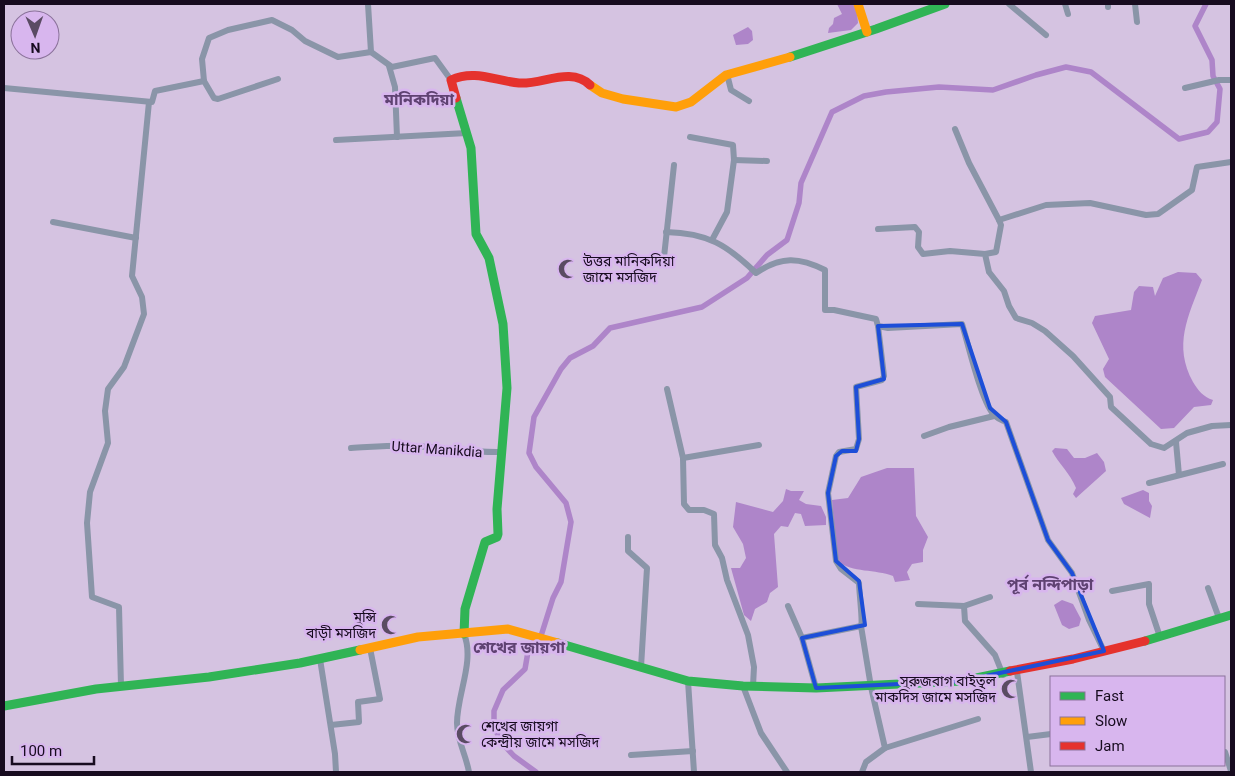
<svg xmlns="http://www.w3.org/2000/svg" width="1235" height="776" font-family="Roboto,'Noto Sans Bengali',sans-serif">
  <rect width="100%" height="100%" fill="#d5c3e1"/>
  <g fill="#ae85c9">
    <path d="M837,4h16l4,7 1,12 -7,7 -23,3 1,-5 4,-4 1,-6 8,-4z"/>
    <path d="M748,27l4,4 1,9 -5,4 -12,1 -3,-10z"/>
    <path d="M1178,272l18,1 6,7c-14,37 -29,65 -9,102 5,8 10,15 20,18l-2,5 -17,2 -20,21 -13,1 -56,-52 -2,-8 6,-10 -17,-36 3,-7 36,-6 3,-18 5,-6 14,1 2,9 8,-18z"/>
    <path d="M1055,448l12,1 7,9h11l12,-5 7,9 2,9 -30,27 -3,-4 3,-6c-6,-15 -17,-24 -24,-37z"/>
    <path d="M887,468h27l2,48 12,21 -5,13v12l-11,2 -5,8 3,8 -15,2 -2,-6c-18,-7 -40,-3 -56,-15l-5,-61 16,-2 13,-21z"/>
    <path d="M786,489l5,2h13l-5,9 7,4 15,2 5,11v8l-21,1 -4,-12 -6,-1 -7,14 -7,-1 -7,8 4,53 -8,6 -3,9 -12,7 -4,12 -7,-6 -13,-47h9l6,-10 -3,-14 -10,-17 3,-25 37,10 10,-11z"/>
    <path d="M1143,490l6,3v8l3,5 -2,12 -26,-14 -3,-6z"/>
    <path d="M1062,600l11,4 8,15 -2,7 -10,3 -7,-4 -8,-20z"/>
  </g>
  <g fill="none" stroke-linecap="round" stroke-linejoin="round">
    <path stroke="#ae85c9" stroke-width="5.5" d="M536,772l-22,-16 -12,-13 -8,-16v-16l9,-21 22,-21 4,-23 12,-10 12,-38 8,-16 10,-60 -5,-19 -30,-36 -7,-14 5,-36 27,-48 9,-11 23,-12 17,-18 92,-21 45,-29 20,-23 20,-15 12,-37 2,-20 31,-71 32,-16 22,-4 53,-5 54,3 43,-15 30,-8 25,5 88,67 29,-7 9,-10 3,-33 -7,-13 -1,-16 -17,-34 11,-22"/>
    <g stroke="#8a95a8" stroke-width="6">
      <path d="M368,4l3,48 21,15 43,-9 16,22"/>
      <path d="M1009,4l37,31"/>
      <path d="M1065,4l3,10"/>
      <path d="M1108,4v3"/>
      <path d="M1135,4l2,18"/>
      <path d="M389,66l6,21 2,50"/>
      <path d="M727,74l4,16 18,11"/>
      <path d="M204,81l-2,-22 7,-21 19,-8 44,-10 20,10 13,11 33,16 33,-5"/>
      <path d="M4,88l148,14 3,-11 49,-10 10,17 4,1 60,-20"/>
      <path d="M1185,88l34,-8h12"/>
      <path d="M955,129l14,34 30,57 2,5 -5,27 -11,2"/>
      <path d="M690,137l43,8 1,15 -7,52 -15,28"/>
      <path d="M336,140l131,-7"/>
      <path d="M734,160l33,1"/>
      <path d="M999,220l47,-15 44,-2 56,12 12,-1 34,-24 5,-23 34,-5"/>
      <path d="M53,222l83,16"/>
      <path d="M878,229l37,-2 4,5 -1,15 5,7 27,-3 35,3 4,18 15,19 5,15 7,12 16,5 13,8 28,25 37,41 1,10 40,37 13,4 23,-15 25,-7 19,-1"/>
      <path d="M666,232c42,1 61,13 90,41 25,-17 43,-16 69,-3v40h9l42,9 2,7 10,2 74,-4c6,19 20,81 33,92 3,3 7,4 11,6l42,118 24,33 17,47 15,31"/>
      <path d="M664,257l10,-92"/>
      <path d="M667,389l16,69 1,46 5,6h15l10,4 1,31 7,13 5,22 21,55 6,32 -1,19"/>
      <path d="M924,436l25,-9 45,-11"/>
      <path d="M1176,442l3,33"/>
      <path d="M351,448c21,-1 41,-3 62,-2 30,1 59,7 89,6"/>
      <path d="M683,458l76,-13"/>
      <path d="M1149,483l74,-19"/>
      <path d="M628,537v14l19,17 -6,99"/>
      <path d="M1208,588l11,30"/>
      <path d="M1112,591l37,-7v20l11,33"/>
      <path d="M918,604l46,2 26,-9"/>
      <path d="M788,606l14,32 14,50"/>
      <path d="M964,606l1,15 30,34 8,20"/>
      <path d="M861,626c2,-4 -2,-35 -2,-43l-18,-14 -5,-8 -8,-68 8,-37 3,-4 17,-3 3,-10 -3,-52 26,-7 2,-4 -6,-50"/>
      <path d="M464,634c11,27 -7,60 -7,89 0,17 9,32 12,49"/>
      <path d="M802,638l59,-12 10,61 14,61 -19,14 -4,10"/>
      <path d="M320,659l15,95 1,18"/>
      <path d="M1017,672l14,100"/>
      <path d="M688,681l6,91"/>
      <path d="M121,686l-2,-79 -27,-10 -5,-74 3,-31 18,-49 -3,-32 3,-22 16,-22 20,-53 -2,-17 -10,-21 17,-174"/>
      <path d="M743,686l18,47 26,39"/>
      <path d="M331,725l28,-3 -1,-20 22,-3 -10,-51"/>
      <path d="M1027,737l24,-3"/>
      <path d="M885,748l93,-29"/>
      <path d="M1225,752l6,19"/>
      <path d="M631,755l62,-4"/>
    </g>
    <g stroke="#30b455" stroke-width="9">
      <path d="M790,57l86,-28 69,-25"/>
      <path d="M456,98l15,50 5,86 13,24 14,66 4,64 -10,121 1,25 -1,3 -12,5 -20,67 -1,25"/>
      <path d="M1145,641l86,-26"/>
      <path d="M558,643l130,38 55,5 73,2 146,-7 48,-10"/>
      <path d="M4,706l92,-17 113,-12 91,-14 60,-13"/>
    </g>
    <g stroke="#ff9f0a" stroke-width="9">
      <path d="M858,4l9,28"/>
      <path d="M590,85l12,8 21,6 53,8 15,-5 35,-27 64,-18"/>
      <path d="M360,650l58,-13 90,-8 50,14"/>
    </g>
    <g stroke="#e5322d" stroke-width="9">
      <path d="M456,98l-5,-18c24,-11 44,1 68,3 23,2 52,-17 71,2"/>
      <path d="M1010,671l63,-12 72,-18"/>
    </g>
  </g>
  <path fill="none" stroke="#1d4ed8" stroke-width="4" stroke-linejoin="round" d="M962,324l28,84 16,14 42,118 24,33 32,78 -142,30 -146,7 -14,-50 63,-13 -6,-44 -23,-20 -8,-68 8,-37 6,-5h14l3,-12 -3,-52 28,-8 -6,-53z"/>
  <defs>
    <symbol id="mosque-bare" viewBox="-9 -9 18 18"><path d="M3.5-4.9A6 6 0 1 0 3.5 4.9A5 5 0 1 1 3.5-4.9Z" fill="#5a4b63" stroke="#d8b6ee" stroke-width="2.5" paint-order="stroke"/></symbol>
  </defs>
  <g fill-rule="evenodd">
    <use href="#mosque-bare" x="554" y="255" width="28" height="28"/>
    <use href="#mosque-bare" x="377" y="611" width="28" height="28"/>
    <use href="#mosque-bare" x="997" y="675" width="28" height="28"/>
    <use href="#mosque-bare" x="452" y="720" width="28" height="28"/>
  </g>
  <g text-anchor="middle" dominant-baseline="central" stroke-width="5" stroke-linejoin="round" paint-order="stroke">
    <g font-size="14" fill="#170b1f" stroke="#d8b6ee" text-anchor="start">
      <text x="583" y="261">উত্তর মানিকদিয়া<tspan x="583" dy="16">জামে মসজিদ</tspan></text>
      <text x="376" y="617" text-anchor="end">মুন্সি<tspan x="376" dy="16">বাড়ী মসজিদ</tspan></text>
      <text x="996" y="681" text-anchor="end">সুরুজবাগ বাইতুল<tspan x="996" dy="16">মাকদিস জামে মসজিদ</tspan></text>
      <text x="481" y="726">শেখের জায়গা<tspan x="481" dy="16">কেন্দ্রীয় জামে মসজিদ</tspan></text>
    </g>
    <g font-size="14" fill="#170b1f" stroke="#d8b6ee">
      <text transform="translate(437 449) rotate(4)">Uttar Manikdia</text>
    </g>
    <g font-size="16" font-weight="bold" fill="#5f4272" stroke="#d8b6ee">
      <text x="419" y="99">মানিকদিয়া</text>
      <text x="1050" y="584">পূর্ব নন্দিপাড়া</text>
      <text x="519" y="647">শেখের জায়গা</text>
    </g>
  </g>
  <rect width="1235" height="776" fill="none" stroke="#170b1f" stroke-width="10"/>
  <rect x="1050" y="676" width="175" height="90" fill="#d8b6ee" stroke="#8b729b"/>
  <rect x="1060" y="692" width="25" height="8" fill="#30b455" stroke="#8b729b"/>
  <text x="1095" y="701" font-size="15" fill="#170b1f">Fast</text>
  <rect x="1060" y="717" width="25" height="8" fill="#ff9f0a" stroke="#8b729b"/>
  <text x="1095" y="726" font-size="15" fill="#170b1f">Slow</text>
  <rect x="1060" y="742" width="25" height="8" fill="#e5322d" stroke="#8b729b"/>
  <text x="1095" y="751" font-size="15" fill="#170b1f">Jam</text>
  <g transform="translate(35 35) rotate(178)"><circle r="24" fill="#d8b6ee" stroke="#8b729b"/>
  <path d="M0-4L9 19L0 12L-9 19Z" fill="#5a4b63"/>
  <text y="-8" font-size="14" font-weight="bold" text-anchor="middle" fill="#170b1f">N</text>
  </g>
  <path d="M12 756v8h82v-8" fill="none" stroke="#170b1f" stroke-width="2.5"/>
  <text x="20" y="756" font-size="15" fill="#170b1f" stroke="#d8b6ee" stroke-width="4" paint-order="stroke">100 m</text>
</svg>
